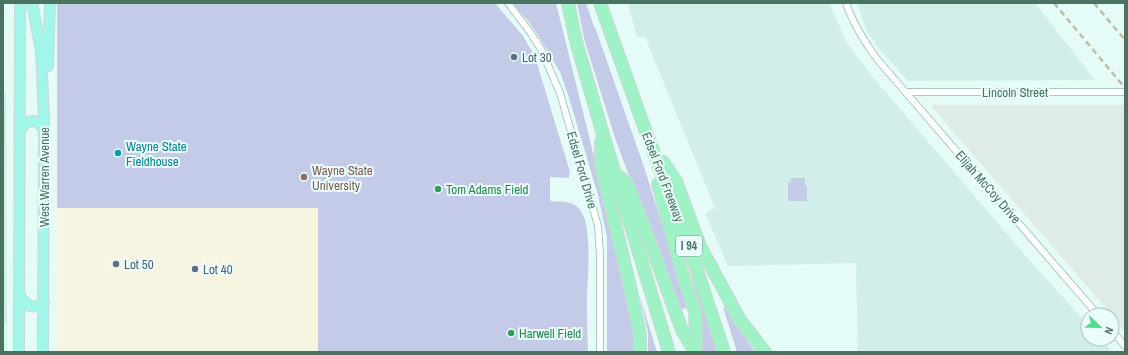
<svg xmlns="http://www.w3.org/2000/svg" width="1128" height="355" font-family="'Archivo Narrow',sans-serif">
  <rect width="100%" height="100%" fill="#e5fbf7"/>
  <g fill="#d1efe8">
    <path d="M628,3h201l18,40 25,33 159,186 57,63v14h13l12,13h-255l-2,-89 -128,3 -23,-53 10,-5 -70,-171h-8z"/>
    <path d="M857,3h178l60,77 -187,1 -31,-35 -11,-17z"/>
    <path d="M3,93h3l1,231h-4z"/>
  </g>
  <rect fill="#d9fbea" x="3" y="324" width="4" height="28"/>
  <path fill="#dfebe7" d="M930,105h195v227l-13,-17z"/>
  <path fill="#f7f4e2" d="M57,3h438l28,33 12,21 35,115 -1,6 -19,-1v24h18l10,7 4,4 4,13 2,52v75h-531z"/>
  <g fill="#c4cbe8">
    <path d="M57,3h438l28,33 12,21 35,115 -1,6 -19,-1v24c11,1 24,-1 31,10 11,16 7,65 6,85 0,19 0,37 1,56h-270v-144h-261z"/>
    <path d="M512,3h44l47,190 29,128 3,21 -1,10h-27v-115l-9,-42 -29,-97 -9,-26 -14,-24 -16,-25z"/>
    <path d="M577,3h9l8,24h1l49,140 33,105 9,36 -7,2 -64,-172 -30,-96z"/>
    <path d="M791,178h14v6l2,3v14h-19v-19h3z"/>
    <path d="M688,266h1l29,86 -16,-1c2,-29 -5,-57 -14,-85z"/>
    <path d="M639,294l18,58h-9v-20z"/>
    <path d="M723,307h2l17,26 13,19h-18z"/>
  </g>
  <g fill="none" stroke-linecap="round" stroke-linejoin="round">
    <defs>
      <g id="minor">
        <path d="M508,3l22,29 11,17 19,44 38,133 2,28v98"/>
        <path d="M846,3c7,21 18,38 31,56l221,256"/>
        <path d="M906,92h219"/>
        <path d="M1112,331l13,15"/>
      </g>
      <g id="primary">
        <path d="M32,3l9,47 3,69 -1,233"/>
        <path d="M48,66l2,-63"/>
        <path d="M20,130c5,-7 11,-12 19,-7l5,7"/>
        <path d="M20,296c8,11 12,14 24,6"/>
        <path d="M19,352l1,-349"/>
      </g>
      <g id="motorway">
        <path d="M568,3l8,38 26,90 67,221"/>
        <path d="M600,3l42,118 50,134 32,97"/>
        <path d="M601,142v22l30,127 9,43v18"/>
        <path d="M663,162l13,19 24,65 40,74 25,32"/>
        <path d="M617,175l9,7 7,17 16,41 33,90"/>
        <path d="M658,184l26,95 11,33 1,26 -1,14"/>
      </g>
    </defs>
    <use href="#minor" stroke="#a9c9be" stroke-width="8"/>
    <use href="#primary" stroke="#cdd8d3" stroke-width="12"/>
    <use href="#motorway" stroke="#cdd8d3" stroke-width="14"/>
    <use href="#minor" stroke="#fff" stroke-width="6"/>
    <use href="#primary" stroke="#a1f6e9" stroke-width="10"/>
    <use href="#motorway" stroke="#9ff2c6" stroke-width="12"/>
    <g stroke="#c4bca4" stroke-width="2.5" stroke-dasharray="6 4" stroke-linecap="butt">
      <path d="M1054,3l71,85"/>
      <path d="M1094,3l31,37"/>
    </g>
    <defs>
      <path id="motorway-bridge" d="M682,330l13,22"/>
    </defs>
    <use href="#motorway-bridge" stroke="#cdd8d3" stroke-width="14" stroke-linecap="butt"/>
    <use href="#motorway-bridge" stroke="#9ff2c6" stroke-width="12"/>
  </g>
  <g fill="#5c6f8a" stroke="#ebfefb" stroke-width="1.5">
    <circle cx="514" cy="57" r="4"/>
    <circle cx="116" cy="264" r="4"/>
    <circle cx="195" cy="269" r="4"/>
  </g>
  <circle fill="#0f9aa8" stroke="#ebfefb" stroke-width="1.5" cx="118" cy="153" r="4"/>
  <circle fill="#8d6e63" stroke="#ebfefb" stroke-width="1.5" cx="304" cy="177" r="4"/>
  <g fill="#2e9e5b" stroke="#ebfefb" stroke-width="1.5">
    <circle cx="438" cy="189" r="4"/>
    <circle cx="511" cy="333" r="4"/>
  </g>
  <g text-anchor="middle" dominant-baseline="central" stroke-width="4" stroke-linejoin="round" paint-order="stroke">
    <rect fill="#ebfefb" stroke="#7b9d90" stroke-width="1" x="676" y="236" width="26" height="20" rx="3"/>
    <g font-size="12" font-weight="bold" fill="#4b7362">
      <text x="689" y="246">I 94</text>
    </g>
    <g font-size="13" fill="#4e5e75" stroke="#ebfefb" text-anchor="start">
      <text x="522" y="57">Lot 30</text>
      <text x="124" y="264">Lot 50</text>
      <text x="203" y="269">Lot 40</text>
    </g>
    <g font-size="13" fill="#4b7362" stroke="#ebfefb">
      <text x="1015" y="92">Lincoln Street</text>
      <text transform="translate(582 170) rotate(74)">Edsel Ford Drive</text>
      <text transform="translate(44 177) rotate(-90)">West Warren Avenue</text>
      <text transform="translate(663 177) rotate(69)">Edsel Ford Freeway</text>
      <text transform="translate(988 187) rotate(49)">Elijah McCoy Drive</text>
    </g>
    <g font-size="13" fill="#0d838f" stroke="#ebfefb" text-anchor="start">
      <text x="126" y="146">Wayne State<tspan x="126" dy="15">Fieldhouse</tspan></text>
    </g>
    <g font-size="13" fill="#785e54" stroke="#ebfefb" text-anchor="start">
      <text x="312" y="170">Wayne State<tspan x="312" dy="15">University</tspan></text>
    </g>
    <g font-size="13" fill="#27864d" stroke="#ebfefb" text-anchor="start">
      <text x="446" y="189">Tom Adams Field</text>
      <text x="519" y="333">Harwell Field</text>
    </g>
  </g>
  <rect width="1128" height="355" fill="none" stroke="#4b7362" stroke-width="8"/>
  <g transform="translate(1100 327) rotate(113)"><circle r="19" fill="#ebfefb" stroke="#abc6be"/>
  <path d="M0-3L7 15L0 10L-7 15Z" fill="#50df8e"/>
  <text y="-6" font-size="11" font-weight="bold" text-anchor="middle" fill="#4b7362">N</text>
  </g>
</svg>
